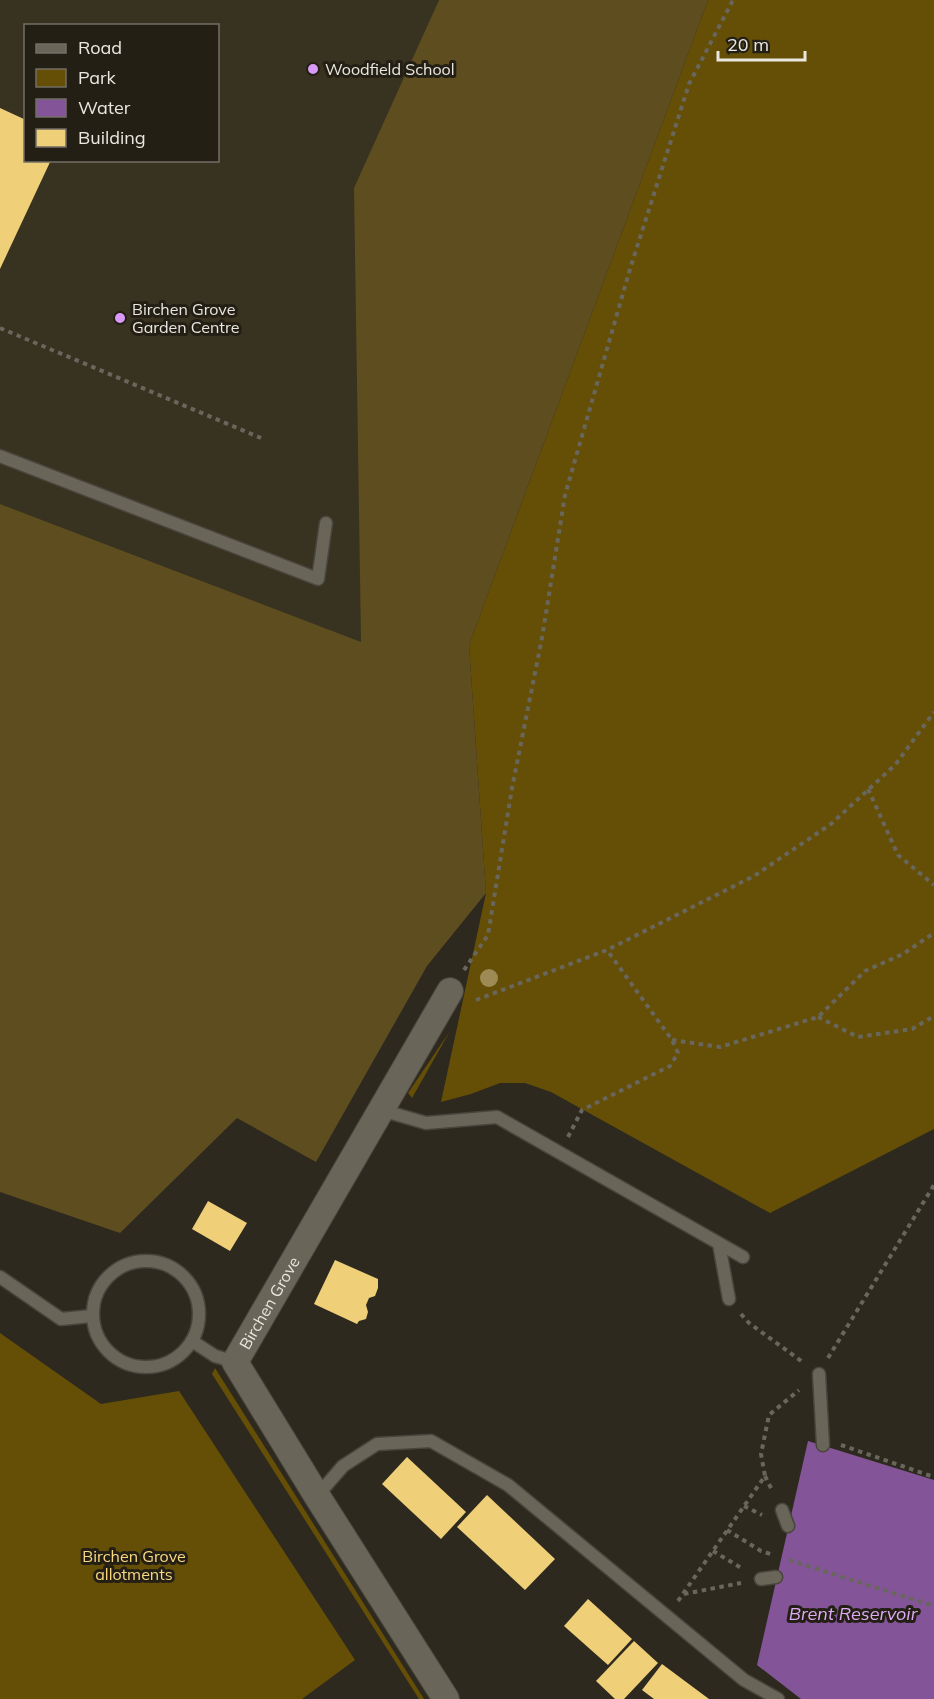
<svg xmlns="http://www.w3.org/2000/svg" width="934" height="1699" font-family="Mulish,sans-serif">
  <rect width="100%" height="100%" fill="#2d291e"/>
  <path fill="#383221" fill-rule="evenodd" d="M0,0h439l-84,188 60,475 -415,-159zM26,26h192v134h-192z"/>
  <g fill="#654f07">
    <path d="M708,0h226v1129l-164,84 -219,-121 -26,-9h-25l-29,11 -30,8 45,-209 -17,-248z"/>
    <path d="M450,1031l-38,67 -4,-5z"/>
    <path d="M0,1333l101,71 78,-13 176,269 -53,39h-302z"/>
    <path d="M215,1368l209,331h-5l-207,-325z"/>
  </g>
  <path fill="#5e4d1f" d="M439,0h269l-239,645 17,248 -59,73 -111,196 -79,-44 -117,115 -120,-41v-688l361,138 -7,-454z"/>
  <path fill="#835598" d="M808,1441l126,39v219h-133l-44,-34z"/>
  <g fill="#efcf78">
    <path d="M0,108l26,12v40h25l-51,109z"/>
    <path d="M208,1201l39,22 -17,28 -38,-22z"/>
    <path d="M335,1260l43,19v9l-3,8 -6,2 -3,7 2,7 -2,7 -7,2 -2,3 -43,-20z"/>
    <path d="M407,1457l59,55 -25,27 -59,-55z"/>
    <path d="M487,1495l68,64 -30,31 -68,-63z"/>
    <path d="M588,1599l44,40 -24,26 -44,-39z"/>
    <path d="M634,1641l24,22 -34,36h-9l-19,-18z"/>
    <path d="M662,1664l47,35h-55l-12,-9z"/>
  </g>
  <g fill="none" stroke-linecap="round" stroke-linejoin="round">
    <defs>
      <g id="lane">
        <path d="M0,456l318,123 8,-56"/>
        <path d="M381,1110l45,13 71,-6 246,140"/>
        <path d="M719,1244l10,55"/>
        <circle cx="146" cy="1314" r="53"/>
        <path d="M0,1277l61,42 31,-3"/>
        <path d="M192,1341l23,15 20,6"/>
        <path d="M819,1374l4,71"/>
        <path d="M317,1496l26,-30 34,-22 54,-3 77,44 236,195 34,19"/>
        <path d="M782,1510l6,16"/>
        <path d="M761,1579l15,-2"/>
      </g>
      <g id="street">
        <path id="s1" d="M446,1699l-129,-203 -82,-134 215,-371"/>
      </g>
    </defs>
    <use href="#lane" stroke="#48453c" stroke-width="15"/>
    <use href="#street" stroke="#48453c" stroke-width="28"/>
    <g stroke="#69665c" stroke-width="4" stroke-dasharray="4.5 4.5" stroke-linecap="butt">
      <path d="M0,328l261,110"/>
      <path d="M868,789l30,66 36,30"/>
      <path d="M464,970l24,-35 24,-147 30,-150 23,-143 65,-226 59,-185 44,-84"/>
      <path d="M476,1000l131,-50 147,-74 77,-52 64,-59 39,-53"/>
      <path d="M818,1017l40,20 54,-8 22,-13"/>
      <path d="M672,1040l48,7 98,-30 47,-46 38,-17 31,-21"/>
      <path d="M568,1137l14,-27 88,-44 8,-13 -6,-13 -65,-90"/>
      <path d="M741,1314l8,9 55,40"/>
      <path d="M828,1358l106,-173"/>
      <path d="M841,1445l93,32"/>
      <path d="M765,1476l8,16"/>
      <path d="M744,1506l18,9"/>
      <path d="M727,1530l34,21 13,4"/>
      <path d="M713,1551l30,18"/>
      <path d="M789,1560l145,46"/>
      <path d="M684,1594l57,-11"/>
      <path d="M678,1601l87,-125 -4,-22 8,-39 30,-25"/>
    </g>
    <use href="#lane" stroke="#696559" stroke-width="12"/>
    <use href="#street" stroke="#696559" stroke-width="26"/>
  </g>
  <circle fill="#9e8a54" cx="489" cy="978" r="9"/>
  <g fill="#d99af7" stroke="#231f15" stroke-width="2">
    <circle cx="313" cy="69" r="6"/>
    <circle cx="120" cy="318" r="6"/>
  </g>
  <g text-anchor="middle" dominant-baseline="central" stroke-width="6" stroke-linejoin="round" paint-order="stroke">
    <g font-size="16" fill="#eae7e0" stroke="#231f15" text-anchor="start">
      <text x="325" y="69">Woodfield School</text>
      <text x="132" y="309">Birchen Grove<tspan x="132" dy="18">Garden Centre</tspan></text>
    </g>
    <g font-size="16" fill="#eae7e0" stroke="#231f15">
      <text stroke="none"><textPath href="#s1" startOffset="466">Birchen Grove</textPath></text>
    </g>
    <g font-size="16" fill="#fad980" stroke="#231f15">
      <text x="134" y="1556">Birchen Grove<tspan x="134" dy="18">allotments</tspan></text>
    </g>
    <g font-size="18" font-style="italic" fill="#ddabf5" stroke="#231f15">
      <text x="853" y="1613">Brent Reservoir</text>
    </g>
  </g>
  <rect x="24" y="24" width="195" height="138" fill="#231f15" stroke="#736f66" stroke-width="1.5"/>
  <rect x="36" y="44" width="30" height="9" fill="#696559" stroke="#736f66" stroke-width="1.5"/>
  <text x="78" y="54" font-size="18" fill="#eae7e0">Road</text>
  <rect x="36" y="69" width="30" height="18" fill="#654f07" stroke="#736f66" stroke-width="1.5"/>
  <text x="78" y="84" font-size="18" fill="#eae7e0">Park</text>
  <rect x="36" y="99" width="30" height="18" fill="#835598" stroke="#736f66" stroke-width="1.5"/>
  <text x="78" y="114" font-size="18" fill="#eae7e0">Water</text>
  <rect x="36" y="129" width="30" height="18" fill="#efcf78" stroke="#736f66" stroke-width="1.5"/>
  <text x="78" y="144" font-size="18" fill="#eae7e0">Building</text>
  <path d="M718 51v9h87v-9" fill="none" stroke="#eae7e0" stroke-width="3"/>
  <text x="727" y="51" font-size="18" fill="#eae7e0" stroke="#231f15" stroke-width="4.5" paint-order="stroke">20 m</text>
</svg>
